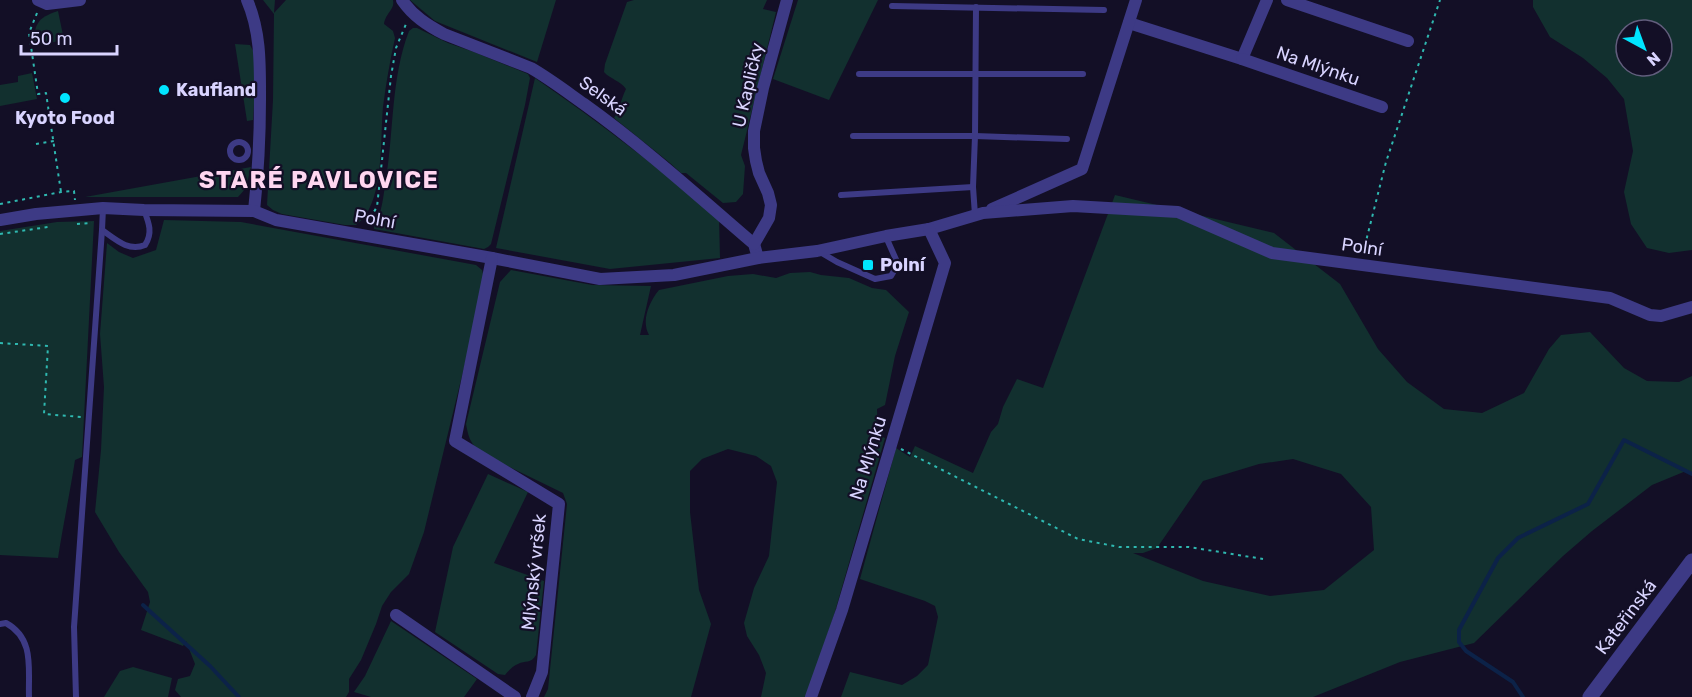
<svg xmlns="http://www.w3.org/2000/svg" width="1692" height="697" font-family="Rubik,sans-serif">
  <rect width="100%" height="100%" fill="#130f26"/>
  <g fill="#12302f" fill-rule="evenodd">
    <path d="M263,0h12l-1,13 12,-13h107c2,10 -7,12 -9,24l9,7 2,7c-5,23 -9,45 -12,69 -3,32 2,98 -27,118h-11l-63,-11 -9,-4 -6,-5 6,-105 1,-86z"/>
    <path d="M410,0h146l-19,62 -102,-41z"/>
    <path d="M634,0h133l-4,9 13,3 -35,143 4,11 -2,28 -7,8 -13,1 -37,-30h-5l-11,-10 -56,-45c6,-9 7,-19 12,-29 -5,-8 -16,-10 -22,-17l1,-8 22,-62z"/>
    <path d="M798,0h80l-49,100 -56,-21z"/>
    <path d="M1533,0h159v250l-23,3 -22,-5 -16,-24 -7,-32 9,-41 -9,-52 -17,-21 -24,-20 -33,-21 -17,-30zM1626,30h36v36h-36z"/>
    <path d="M58,11l6,29 -30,6c0,-22 3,-28 24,-35z"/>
    <path d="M413,28h4l31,15 26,9 54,22 2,4 -5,27 -34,139 -3,3 -4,2 -110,-20c0,-6 3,-8 5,-13 4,-12 5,-25 7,-37 8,-50 5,-101 23,-148z"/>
    <path d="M235,44l15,1 7,13 -4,62 -6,1z"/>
    <path d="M32,73l5,26 -37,7v-21l18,-3v-6z"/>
    <path d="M535,78c64,44 125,91 184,140l1,40 -110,11 -114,-21z"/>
    <path d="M251,167l-5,21 -8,9h-153z"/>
    <path d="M1115,195l159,38 66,51 38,65 29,33 37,27 38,4 42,-20 25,-44 12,-14 29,-3 34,36 23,13 32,1 13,-6v98l-6,-3 -34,14 -60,46 -29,25 -89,87 -74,19 -87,35h-472l9,-25 52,13 15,-9 11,-11 10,-48 -3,-11 -10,-5 -65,-22 36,-131 14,9 5,-11 58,27 18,-41 7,-8 5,-17 14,-28 26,9zM1293,459l48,15 30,33 3,43 -50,40 -54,6 -67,-15 -70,-28h10l14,-5 46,-67 56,-17z"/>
    <path d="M164,220l77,2 235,43 6,5 3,11 -61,251 -15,42 -18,18 -9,14 -6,18 -15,36 -12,19v13l-3,5h-165l-6,-7 3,-11 12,-3 5,-12 -9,-23 -3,5 -42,-16 9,-28 -2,-10 -29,-40 -24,-40 6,-62 3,-63 -4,-53 7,-91 12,9 14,6 23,-8z"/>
    <path d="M94,221l-12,236 -7,3c-5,33 -12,65 -17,98l-58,-3v-324l57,-9z"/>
    <path d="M511,270l81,15 59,1 -11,49h9c-8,-14 0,-33 10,-45l69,-14 25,-2 23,4 14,-5 20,-1 11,3 28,3 23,10 14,2 23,22 -14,44 -10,49 -8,4 1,26 7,3 -51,177 -28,82h-45l5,-24 -7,-18 -12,-19 -3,-13 10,-35 15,-32 8,-74 -6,-16 -15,-10 -28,-7 -26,10 -12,12v41l9,78 12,34 -20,73h-147l4,-8 19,-185 -4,-11 -80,-39c-13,-11 -14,-15 -17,-30l34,-142z"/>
    <path d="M488,474l40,18 -34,71 50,18 -8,74c-5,9 -11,5 -18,9 -5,2 -10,7 -13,11l-7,-1 -63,-42 18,-85z"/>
    <path d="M391,621l86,58 -13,18h-93l-17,-5 11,-16z"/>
    <path d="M133,667l39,11 -4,19h-64l16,-26z"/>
  </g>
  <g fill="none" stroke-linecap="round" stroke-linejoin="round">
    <g stroke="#0c2248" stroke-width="4">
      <path d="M143,605l67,61 29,31"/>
      <path d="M1523,697l-10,-15 -47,-31 -7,-9v-12l39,-72 20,-20 70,-34 36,-64 68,34"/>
    </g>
    <g stroke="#2fb8b0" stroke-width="2" stroke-dasharray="3 4.5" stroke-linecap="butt">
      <path d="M37,13l-8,20 9,61 8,-1 15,99"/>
      <path d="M36,144l18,-3"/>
      <path d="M0,204l61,-12 13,-1 1,9"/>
      <path d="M77,224l15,-1"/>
      <path d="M366,224l11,-17 14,-131 5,-28 10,-24"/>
      <path d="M0,234l48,-7"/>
      <path d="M1363,253l23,-91 54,-162"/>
      <path d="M0,343l48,3 -4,68 37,3"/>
      <path d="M901,449l177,90 41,8h70l74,12"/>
    </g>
    <g stroke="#3d3a85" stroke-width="6">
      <path d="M892,6l212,4"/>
      <path d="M859,74h224"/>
      <path d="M853,136h122l92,3"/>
      <circle cx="239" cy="151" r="9"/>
      <path d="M841,195l132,-8"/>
      <path d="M103,208l-1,22c13,9 26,22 43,15 8,-12 4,-22 -1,-35"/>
      <path d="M975,215l-2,-28 2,-51 1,-129"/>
      <path d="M820,252l17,10 38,17 16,-3 7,-12 -12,-27"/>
      <path d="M0,624l6,-1c29,16 22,46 23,74"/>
      <path d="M76,697l-2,-70 28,-397"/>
    </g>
    <g stroke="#3d3a85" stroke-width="12">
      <path d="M38,0l9,4 33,-4"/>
      <path d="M247,0c14,32 13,66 13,100 0,38 -2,74 -6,111"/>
      <path d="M402,0c11,16 25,25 42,34l87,34c19,11 36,24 53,36 60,43 114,92 170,140l4,14"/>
      <path d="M1287,0l121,41"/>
      <path d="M1129,23l113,36 25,-59"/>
      <path d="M1242,59l140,48"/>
      <path d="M992,209l90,-40 54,-169"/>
      <path d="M0,220l36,-6 67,-6 41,2 110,1 22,9 216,38 108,21 74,-4 84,-17 59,-7 69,-15 43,-7 54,-16 90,-7 105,6 94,41 338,45 40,17 11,1 31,-9"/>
      <path d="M754,244l15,-26 2,-13 -3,-12 -9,-20 -3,-12 -2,-13v-17l9,-43 24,-88"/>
      <path d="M492,258l-37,183 104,63 -17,168 -10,25"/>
      <path d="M396,615l119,82"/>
      <path d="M811,697l31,-87 103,-347 -16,-34"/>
    </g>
    <path stroke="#3d3a85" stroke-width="15" d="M1590,697l102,-136"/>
  </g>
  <g fill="#00e5ff" stroke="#130f26" stroke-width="2">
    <circle cx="164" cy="90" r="6"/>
    <circle cx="65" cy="98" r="6"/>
    <rect x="862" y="259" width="12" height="12" rx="3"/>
  </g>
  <g text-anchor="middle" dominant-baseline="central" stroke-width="4.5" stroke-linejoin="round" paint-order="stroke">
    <g font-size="18" fill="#d9d4ff" stroke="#130f26">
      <text transform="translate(1318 66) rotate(19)">Na Mlýnku</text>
      <text transform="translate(748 85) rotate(-77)">U Kapličky</text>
      <text transform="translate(603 96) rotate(36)">Selská</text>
      <text transform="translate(375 219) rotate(10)">Polní</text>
      <text transform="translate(1362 247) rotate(8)">Polní</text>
      <text transform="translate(868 458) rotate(-73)">Na Mlýnku</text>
      <text transform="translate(534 572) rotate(-84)">Mlýnský vršek</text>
      <text transform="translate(1626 617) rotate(-53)">Kateřinská</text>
    </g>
    <g font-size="18" font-weight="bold" fill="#d9d4ff" stroke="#130f26" text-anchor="start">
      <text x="176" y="90">Kaufland</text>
      <text x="65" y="118" text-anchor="middle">Kyoto Food</text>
      <text x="880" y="265">Polní</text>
    </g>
    <g font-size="24" font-weight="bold" letter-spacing="1.5" fill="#ffd6f0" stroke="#130f26">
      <text x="319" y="180">STARÉ PAVLOVICE</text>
    </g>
  </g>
  <g transform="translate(1644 48) rotate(139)"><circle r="28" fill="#130f26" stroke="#625e7d" stroke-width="1.5"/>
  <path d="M0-4.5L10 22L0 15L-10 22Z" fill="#00e5ff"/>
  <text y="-9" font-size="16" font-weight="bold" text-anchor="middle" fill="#d9d4ff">N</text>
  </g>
  <path d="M21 45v9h96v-9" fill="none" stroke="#d9d4ff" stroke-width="3"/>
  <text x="30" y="45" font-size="18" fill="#d9d4ff" stroke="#130f26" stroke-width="4.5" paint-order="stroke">50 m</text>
</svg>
